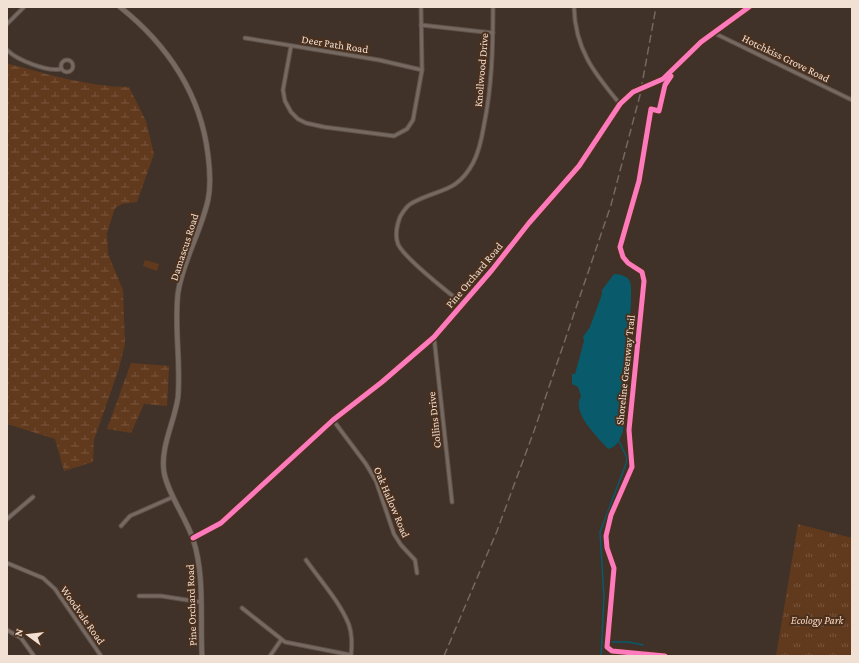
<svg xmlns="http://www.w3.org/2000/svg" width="859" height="663" font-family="'Crimson Pro',serif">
  <defs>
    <pattern id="wetland-marsh" width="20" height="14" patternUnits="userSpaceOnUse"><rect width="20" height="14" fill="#613a1e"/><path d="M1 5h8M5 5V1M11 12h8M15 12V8" fill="none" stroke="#78563e"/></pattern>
    <pattern id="park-tufts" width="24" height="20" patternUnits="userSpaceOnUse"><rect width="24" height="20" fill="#613a1e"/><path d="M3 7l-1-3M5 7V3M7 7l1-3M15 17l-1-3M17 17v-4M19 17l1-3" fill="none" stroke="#78563e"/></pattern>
  </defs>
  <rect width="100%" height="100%" fill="#403228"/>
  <path fill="#613a1e" d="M145,260l14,4 -2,7 -14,-5z"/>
  <g fill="url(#wetland-marsh)">
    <path d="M9,64c39,10 79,23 120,23l17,34 8,33 -17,48 -15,2 -7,4 -8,25 1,21 15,36 2,54 -6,24 -25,72 -1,22 -29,9 -9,-32 -48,-15v-359z"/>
    <path d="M131,363l38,3 -2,40 -23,-2 -13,29 -24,-4z"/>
  </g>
  <path fill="url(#park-tufts)" d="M798,524l54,14v118h-76z"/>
  <path fill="#095a6a" d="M614,274c20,1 17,11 17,27l-8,130c-4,9 -4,15 -15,18 -11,-13 -37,-36 -27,-53l-3,-9 -6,-3v-10h3l9,-33 -1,-4 7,-10 12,-33v-4z"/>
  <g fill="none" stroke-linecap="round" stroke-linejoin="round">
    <g stroke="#095a6a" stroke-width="1.5">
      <path d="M602,642h27l14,3"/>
      <path d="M601,656l3,-58 -4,-66 26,-68 1,-6 -8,-17"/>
    </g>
    <defs>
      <g id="street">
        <path d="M574,7c1,42 20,66 46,97"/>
        <path d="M7,24l17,-17"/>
        <path d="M421,25l72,8"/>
        <path d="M712,32l140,68"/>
        <path d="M245,38l134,22 43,10"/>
        <path d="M291,46l-8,44 2,11 6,11 7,7 8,4 18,4 70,9 13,-7 6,-9 9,-50 -1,-63"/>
        <path d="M7,50c10,10 40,22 54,19"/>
        <circle cx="67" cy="66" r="6"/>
        <path d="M463,304c-14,-11 -59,-46 -65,-60 -3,-8 -1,-19 2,-27 3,-5 6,-11 12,-14 27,-15 44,-9 61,-40 6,-11 9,-26 11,-38 8,-39 9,-78 9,-118"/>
        <path d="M434,337l18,165"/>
        <path d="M333,420l33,44 10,17 18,53 7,11 14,15 2,13"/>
        <path d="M7,519l26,-22"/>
        <path d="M121,526l9,-10 43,-19"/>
        <path d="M306,560c14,20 34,42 43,65 3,9 3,22 2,31"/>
        <path d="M7,563l36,15 12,11 46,67"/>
        <path d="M139,596h22l39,6"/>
        <path d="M242,608l43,34 66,13"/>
        <path d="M7,630l14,8 13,18"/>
        <path d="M270,656l11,-16"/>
      </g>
      <g id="secondary">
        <path d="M120,7c48,38 81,88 88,148 2,15 3,31 0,45 -7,32 -25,60 -30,93 -4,34 3,70 0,104 -3,24 -18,50 -14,75 3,20 22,46 29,67 12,36 7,79 9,117"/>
        <path d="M652,84l11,-5 38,-37 48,-35"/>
        <path d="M193,538l28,-15 112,-103 49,-38 52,-45 58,-67 37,-47 50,-57 41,-62 13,-12"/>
      </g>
    </defs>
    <use href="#street" stroke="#5e5148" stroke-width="5"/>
    <use href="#secondary" stroke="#5e5148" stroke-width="6"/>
    <use href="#street" stroke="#766962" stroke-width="3"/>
    <use href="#secondary" stroke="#766962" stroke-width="4.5"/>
    <path stroke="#736960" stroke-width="1.5" stroke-dasharray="8 4" stroke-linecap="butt" d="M444,656l53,-125 37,-100 77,-226 29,-110 16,-88"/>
    <defs>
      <path id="secondary-bridge" d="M633,92l19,-8"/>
    </defs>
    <use href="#secondary-bridge" stroke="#5e5148" stroke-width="6" stroke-linecap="butt"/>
    <use href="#secondary-bridge" stroke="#766962" stroke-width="4.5"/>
    <defs>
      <g id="cycleway">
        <path d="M193,538l28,-15 112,-103 49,-38 52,-45 58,-67 37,-47 50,-57 41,-62 13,-12 30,-13 38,-37 48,-35"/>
        <path d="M665,656l-53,-5 -5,-4 7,-79 -7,-20 -1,-12 5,-21 21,-48 -3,-37 15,-149 -2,-9 -14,-9 -5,-6 -3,-10 19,-66 12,-72 8,2 6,-26 6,-9"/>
      </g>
    </defs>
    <use href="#cycleway" stroke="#4b301d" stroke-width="8"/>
    <use href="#cycleway" stroke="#fd7abc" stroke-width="5"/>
  </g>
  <g text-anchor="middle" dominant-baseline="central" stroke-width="4" stroke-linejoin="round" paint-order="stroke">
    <g font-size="11" fill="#f1e0d4" stroke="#4b301d">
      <text transform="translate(335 44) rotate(9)">Deer Path Road</text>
      <text transform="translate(786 58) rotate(26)">Hotchkiss Grove Road</text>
      <text transform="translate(481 70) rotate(-85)">Knollwood Drive</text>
      <text transform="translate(184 247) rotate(-72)">Damascus Road</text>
      <text transform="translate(474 275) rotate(-50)">Pine Orchard Road</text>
      <text transform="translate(625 370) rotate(-84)">Shoreline Greenway Trail</text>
      <text transform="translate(434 420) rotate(-96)">Collins Drive</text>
      <text transform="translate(392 502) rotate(67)">Oak Hallow Road</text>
      <text transform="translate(191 605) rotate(-92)">Pine Orchard Road</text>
      <text transform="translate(83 615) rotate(55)">Woodvale Road</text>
    </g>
    <g font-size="11" font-style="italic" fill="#fdd9c2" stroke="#4b301d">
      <text x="817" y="620">Ecology Park</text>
    </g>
  </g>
  <rect width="859" height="663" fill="none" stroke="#f1e0d4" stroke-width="16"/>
  <g transform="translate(28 635) rotate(285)" stroke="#4b301d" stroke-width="3" paint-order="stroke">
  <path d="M0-3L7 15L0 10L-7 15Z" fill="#f1e0d4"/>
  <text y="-6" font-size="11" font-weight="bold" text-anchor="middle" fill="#f1e0d4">N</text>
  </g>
</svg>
